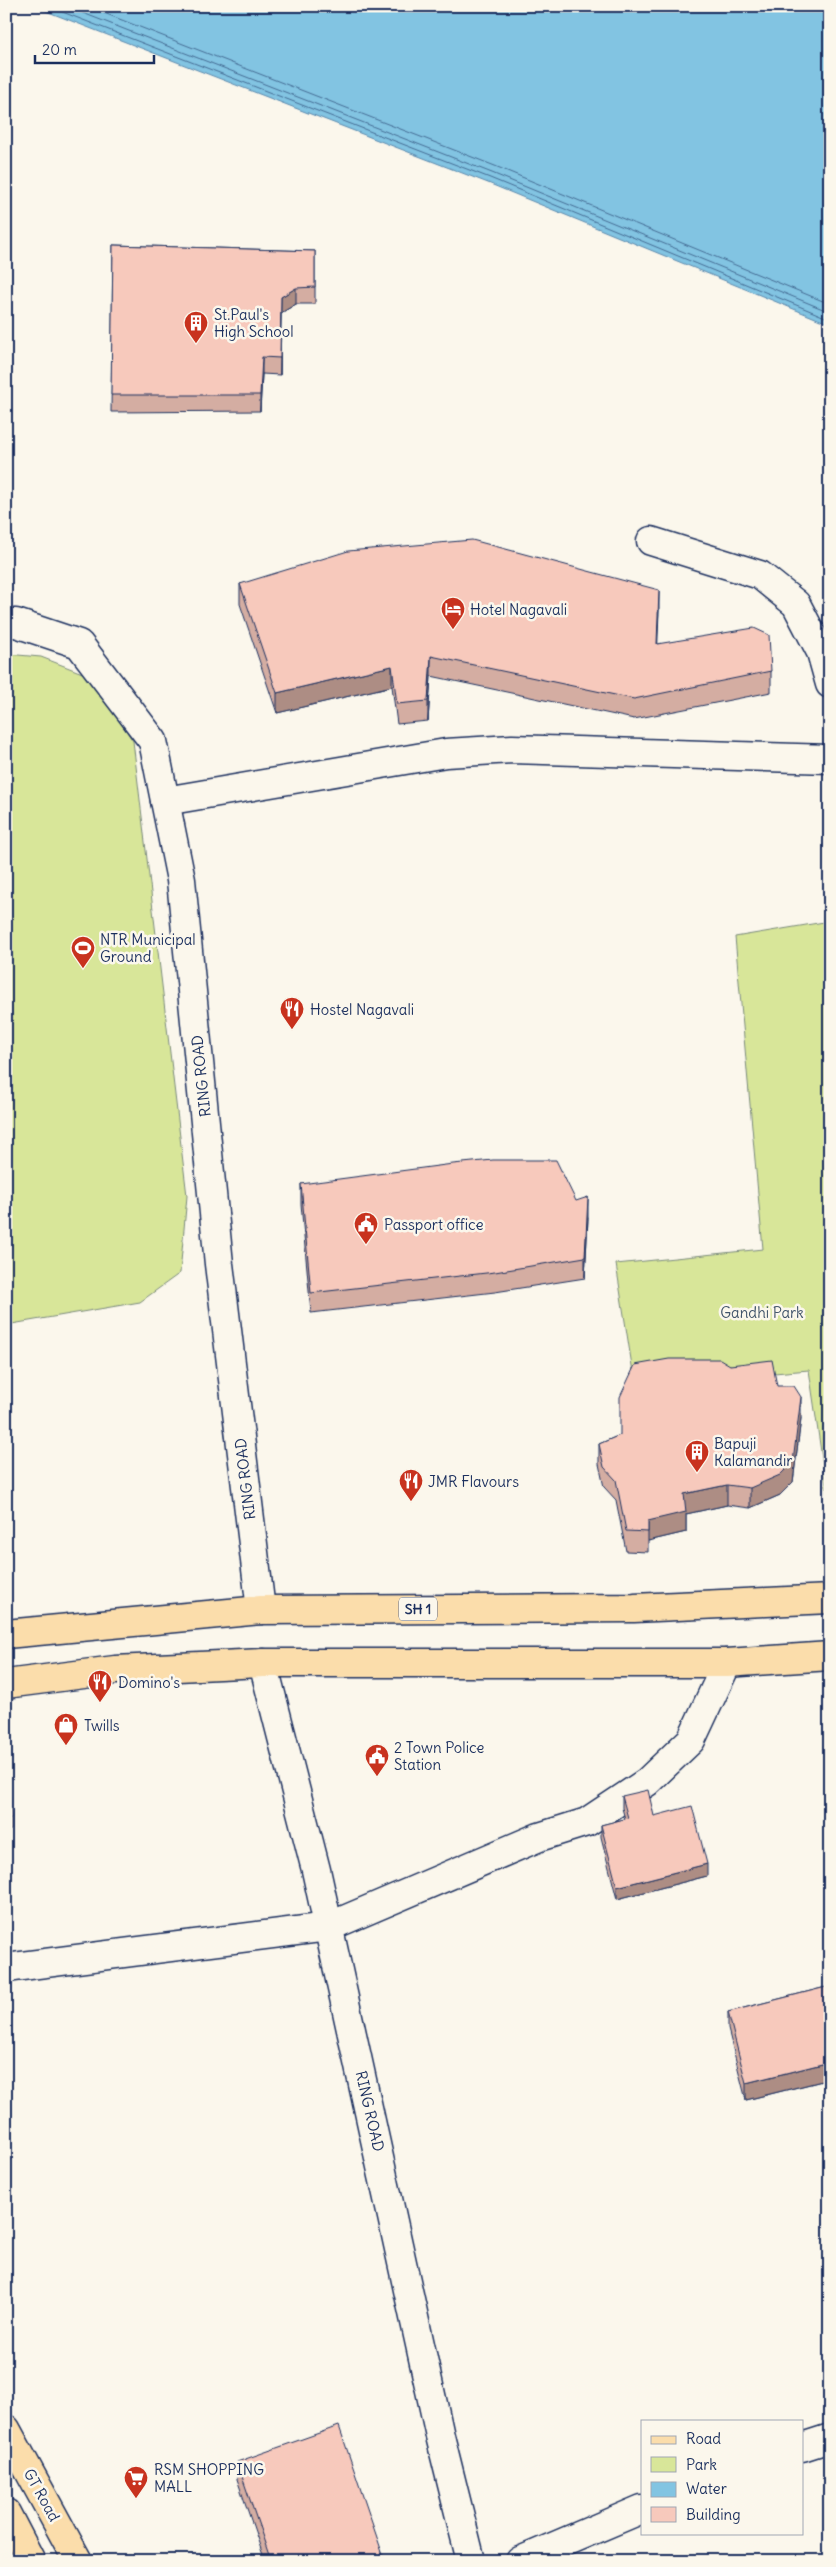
<svg xmlns="http://www.w3.org/2000/svg" width="836" height="2567" font-family="Delius,sans-serif">
  <rect width="100%" height="100%" fill="#fbf7ec"/>
  <filter id="ink" filterUnits="userSpaceOnUse"><feTurbulence type="fractalNoise" baseFrequency=".02" numOctaves="2"/><feDisplacementMap in="SourceGraphic" scale="10" xChannelSelector="R" yChannelSelector="G"/><feConvolveMatrix kernelMatrix="1 2 1 2 8 2 1 2 1" color-interpolation-filters="sRGB"/></filter>
  <g filter="url(#ink)">
    <g fill="#d8e699" stroke="#7a8a7c">
      <path d="M6,654l35,3 49,19 43,65 54,455 -7,77 -40,29 -134,23z"/>
      <path d="M830,921v592l-21,-143 -174,15 -19,-121 147,-15 -28,-312z"/>
    </g>
    <path fill="#82c4e2" stroke="#5988ad" d="M33,6h797v318l-342,-141z"/>
    <g fill="none" stroke-linecap="round" stroke-linejoin="round">
      <g stroke="#446b93" stroke-width="1">
        <path d="M47,6l443,172 340,141"/>
        <path d="M65,6l427,167 338,139"/>
        <path d="M86,6l409,160 335,138"/>
      </g>
      <defs>
        <g id="minor">
          <path d="M651,541l109,34 36,29 25,48 9,32"/>
          <path d="M6,623h10l63,21 74,97 28,139 38,384 42,346"/>
          <path d="M165,801l281,-48 66,-4 318,10"/>
          <path d="M263,1663l53,207 124,566 31,125"/>
          <path d="M6,1968l322,-41 211,-90 48,-15 60,-40 44,-42 36,-77"/>
          <path d="M802,2447l28,-9"/>
          <path d="M520,2561l122,-52"/>
        </g>
        <g id="major">
          <path d="M6,1634l255,-24 373,-2 196,-9"/>
          <path d="M6,1684l109,-14 148,-7h464l103,-7"/>
          <path d="M6,2429l72,132"/>
          <path d="M6,2513l25,48"/>
        </g>
      </defs>
      <use href="#minor" stroke="#1b2f5e" stroke-width="31"/>
      <use href="#major" stroke="#1b2f5e" stroke-width="31"/>
      <use href="#minor" stroke="#fbf7ec" stroke-width="28"/>
      <use href="#major" stroke="#fbddab" stroke-width="28"/>
    </g>
    <g fill="#d4ada2" stroke="#1b2f5e">
      <path d="M113,245l202,6v53h-19l-15,9 -1,62 -18,-1 -2,37 -149,1z"/>
      <path d="M240,584l419,26 -2,34 114,27v21l-137,27 -203,-43 -3,45 -31,3 -5,-38 -115,27 -37,-109z"/>
      <path d="M301,1184l275,17 12,17 -3,60 -90,14 -184,21 -10,-109z"/>
      <path d="M730,1365l47,21 24,32 -8,64 -13,13 -30,13 -23,-3 -41,9v18l-38,9v11l-22,-1 -10,-51 -12,-13 -5,-23v-20l21,-9z"/>
      <path d="M6,1740l5,78v12l-5,1z"/>
      <path d="M622,1796l32,20 53,60 -90,23 -16,-62v-12l24,-6 -3,-11z"/>
      <path d="M830,1986v93l-84,21 -18,-71v-17z"/>
      <path d="M237,2462l148,99h-120l-28,-82z"/>
    </g>
    <g fill="#ad8d84" stroke="#1b2f5e">
      <path d="M296,288v16l-15,9 -1,62 1,-78z"/>
      <path d="M262,357v17l-2,37v-16z"/>
      <path d="M659,590v20l-2,54v-20z"/>
      <path d="M431,656v20l-3,45v-20z"/>
      <path d="M392,666v20l-115,27v-20z"/>
      <path d="M588,1197v21l-3,60v-21z"/>
      <path d="M801,1397v21l-8,64 -13,13 -30,13v-20z"/>
      <path d="M727,1485v20l-41,9v18l-38,9v-20l36,-27z"/>
      <path d="M707,1864v12l-90,23v-12z"/>
      <path d="M830,2062v17l-84,21v-17z"/>
    </g>
    <g fill="#f7c9bc" stroke="#1b2f5e">
      <path d="M113,245l202,6v36l-19,1 -15,9 -1,61 -18,-1 -2,38h-149z"/>
      <path d="M472,540l187,50 -2,54 97,-16 15,7 2,36 -137,28 -203,-43 -3,45 -31,3 -5,-38 -115,27 -37,-109 108,-33z"/>
      <path d="M493,1160h63l20,41 12,-4 -3,60 -90,15 -184,21 -10,-109 152,-20z"/>
      <path d="M669,1359h51l10,6 42,-5 5,26h17l7,11 -8,65 -13,13 -30,13 -23,-3 -43,9 2,18 -38,9v11l-22,-1 -10,-51 -12,-13 -5,-23 21,-9v-38l15,-32z"/>
      <path d="M6,1740l5,78 -5,1z"/>
      <path d="M648,1790l6,26 38,-10 15,58 -90,23 -16,-62 27,-7 -6,-22z"/>
      <path d="M830,1986v76l-84,21 -18,-71z"/>
      <path d="M339,2426l46,135h-114l-34,-99z"/>
    </g>
  </g>
  <defs>
    <symbol id="building-pin" viewBox="-11 -11 22 30"><path d="M0 17L-7.5 6A9.5 9.5 0 1 1 7.5 6Z" fill="#c8321e" stroke="#fbf7ec"/><path d="M-4-6H4V6H1V3H-1V6H-4ZM-2.5-4.3h1.7v1.8h-1.7ZM.8-4.3h1.7v1.8H.8ZM-2.5-1h1.7V.8h-1.7ZM.8-1h1.7V.8H.8Z" fill="#fff"/></symbol>
    <symbol id="hotel-pin" viewBox="-11 -11 22 30"><path d="M0 17L-7.5 6A9.5 9.5 0 1 1 7.5 6Z" fill="#c8321e" stroke="#fbf7ec"/><path d="M-6-4.5h1.5V1H6V5H4.5V3h-9V5H-6ZM-4 0a1.8 1.8 0 1 1 3.6 0ZM.5 0V-2.5h3Q6-2.5 6 0Z" fill="#fff"/></symbol>
    <symbol id="stadium-pin" viewBox="-11 -11 22 30"><path d="M0 17L-7.5 6A9.5 9.5 0 1 1 7.5 6Z" fill="#c8321e" stroke="#fbf7ec"/><path d="M0-5a6.5 5 0 1 0 0 10a6.5 5 0 1 0 0-10ZM-3.5-1.8h7v3.6h-7Z" fill="#fff"/></symbol>
    <symbol id="restaurant-pin" viewBox="-11 -11 22 30"><path d="M0 17L-7.5 6A9.5 9.5 0 1 1 7.5 6Z" fill="#c8321e" stroke="#fbf7ec"/><path d="M-5-6h1v4h1v-4h1v4h1v-4h1v5L-1.5 .5V6h-2V.5L-5-1ZM5-6V6H3V1.5H1.5Q1.5-4 5-6Z" fill="#fff"/></symbol>
    <symbol id="civic-pin" viewBox="-11 -11 22 30"><path d="M0 17L-7.5 6A9.5 9.5 0 1 1 7.5 6Z" fill="#c8321e" stroke="#fbf7ec"/><path d="M-.6-6.5H3V-4.5H.6V-3L4-1V1h2V6H-6V1h2V-1L-.6-3ZM-1.2 2.5V6h2.4V2.5Z" fill="#fff"/></symbol>
    <symbol id="shop-pin" viewBox="-11 -11 22 30"><path d="M0 17L-7.5 6A9.5 9.5 0 1 1 7.5 6Z" fill="#c8321e" stroke="#fbf7ec"/><path d="M-5-2.5h2.3a2.7 3.5 0 0 1 5.4 0H5L5.5 6h-11ZM-1.5-2.5h3a1.5 2.3 0 0 0-3 0Z" fill="#fff"/></symbol>
    <symbol id="supermarket-pin" viewBox="-11 -11 22 30"><path d="M0 17L-7.5 6A9.5 9.5 0 1 1 7.5 6Z" fill="#c8321e" stroke="#fbf7ec"/><path d="M-6-5.5h2.5l.6 2H6L4.5 2H-2.5L-4.4-4H-6ZM-1.5 3.2a1.3 1.3 0 1 0 .1 0ZM3 3.2a1.3 1.3 0 1 0 .1 0Z" fill="#fff"/></symbol>
  </defs>
  <g fill-rule="evenodd">
    <use href="#building-pin" x="182" y="309" width="28" height="38"/>
    <use href="#hotel-pin" x="439" y="595" width="28" height="38"/>
    <use href="#stadium-pin" x="69" y="934" width="28" height="38"/>
    <use href="#restaurant-pin" x="278" y="995" width="28" height="38"/>
    <use href="#civic-pin" x="352" y="1210" width="28" height="38"/>
    <use href="#building-pin" x="683" y="1438" width="28" height="38"/>
    <use href="#restaurant-pin" x="397" y="1467" width="28" height="38"/>
    <use href="#restaurant-pin" x="86" y="1668" width="28" height="38"/>
    <use href="#shop-pin" x="52" y="1711" width="28" height="38"/>
    <use href="#civic-pin" x="363" y="1742" width="28" height="38"/>
    <use href="#supermarket-pin" x="122" y="2464" width="28" height="38"/>
  </g>
  <g text-anchor="middle" dominant-baseline="central" stroke-width="5" stroke-linejoin="round" paint-order="stroke">
    <rect fill="#fbf7ec" stroke="#5e6b89" stroke-width="1" x="399" y="1597.5" width="38" height="23" rx="4"/>
    <g font-size="14" font-weight="bold" fill="#1b2f5e">
      <text x="418" y="1609">SH 1</text>
    </g>
    <g font-size="15" fill="#1b2f5e" stroke="#fbf7ec" text-anchor="start">
      <text x="214" y="314">St.Paul's<tspan x="214" dy="17">High School</tspan></text>
      <text x="470" y="609">Hotel Nagavali</text>
      <text x="100" y="939">NTR Municipal<tspan x="100" dy="17">Ground</tspan></text>
      <text x="310" y="1009">Hostel Nagavali</text>
      <text x="384" y="1224">Passport office</text>
      <text x="714" y="1443">Bapuji<tspan x="714" dy="17">Kalamandir</tspan></text>
      <text x="428" y="1481">JMR Flavours</text>
      <text x="118" y="1682">Domino's</text>
      <text x="84" y="1725">Twills</text>
      <text x="394" y="1747">2 Town Police<tspan x="394" dy="17">Station</tspan></text>
      <text x="154" y="2469">RSM SHOPPING<tspan x="154" dy="17">MALL</tspan></text>
    </g>
    <g font-size="15" fill="#1b2f5e" stroke="#fbf7ec">
      <text transform="translate(201 1076) rotate(-96)">RING ROAD</text>
      <text transform="translate(245 1479) rotate(-97)">RING ROAD</text>
      <text transform="translate(370 2111) rotate(77)">RING ROAD</text>
      <text transform="translate(42 2495) rotate(61)">GT Road</text>
    </g>
    <g font-size="15" fill="#41546a" stroke="#fbf7ec">
      <text x="762" y="1312">Gandhi Park</text>
    </g>
  </g>
  <rect width="836" height="2567" fill="none" stroke="#fbf7ec" stroke-width="25"/>
  <rect x="12" y="12" width="811" height="2542" fill="none" stroke="#1b2f5e" stroke-width="2" filter="url(#ink)"/>
  <rect x="641" y="2420" width="162" height="115" fill="#fbf7ec" stroke="#a1a7b3"/>
  <rect x="651" y="2436" width="25" height="8" fill="#fbddab" stroke="#a1a7b3"/>
  <text x="686" y="2444" font-size="15" fill="#1b2f5e">Road</text>
  <rect x="651" y="2457" width="25" height="15" fill="#d8e699" stroke="#a1a7b3"/>
  <text x="686" y="2470" font-size="15" fill="#1b2f5e">Park</text>
  <rect x="651" y="2482" width="25" height="15" fill="#82c4e2" stroke="#a1a7b3"/>
  <text x="686" y="2494" font-size="15" fill="#1b2f5e">Water</text>
  <rect x="651" y="2507" width="25" height="15" fill="#f7c9bc" stroke="#a1a7b3"/>
  <text x="686" y="2520" font-size="15" fill="#1b2f5e">Building</text>
  <path d="M35 55v8h119v-8" fill="none" stroke="#1b2f5e" stroke-width="2.5"/>
  <text x="42" y="55" font-size="15" fill="#1b2f5e" stroke="#fbf7ec" stroke-width="4" paint-order="stroke">20 m</text>
</svg>
